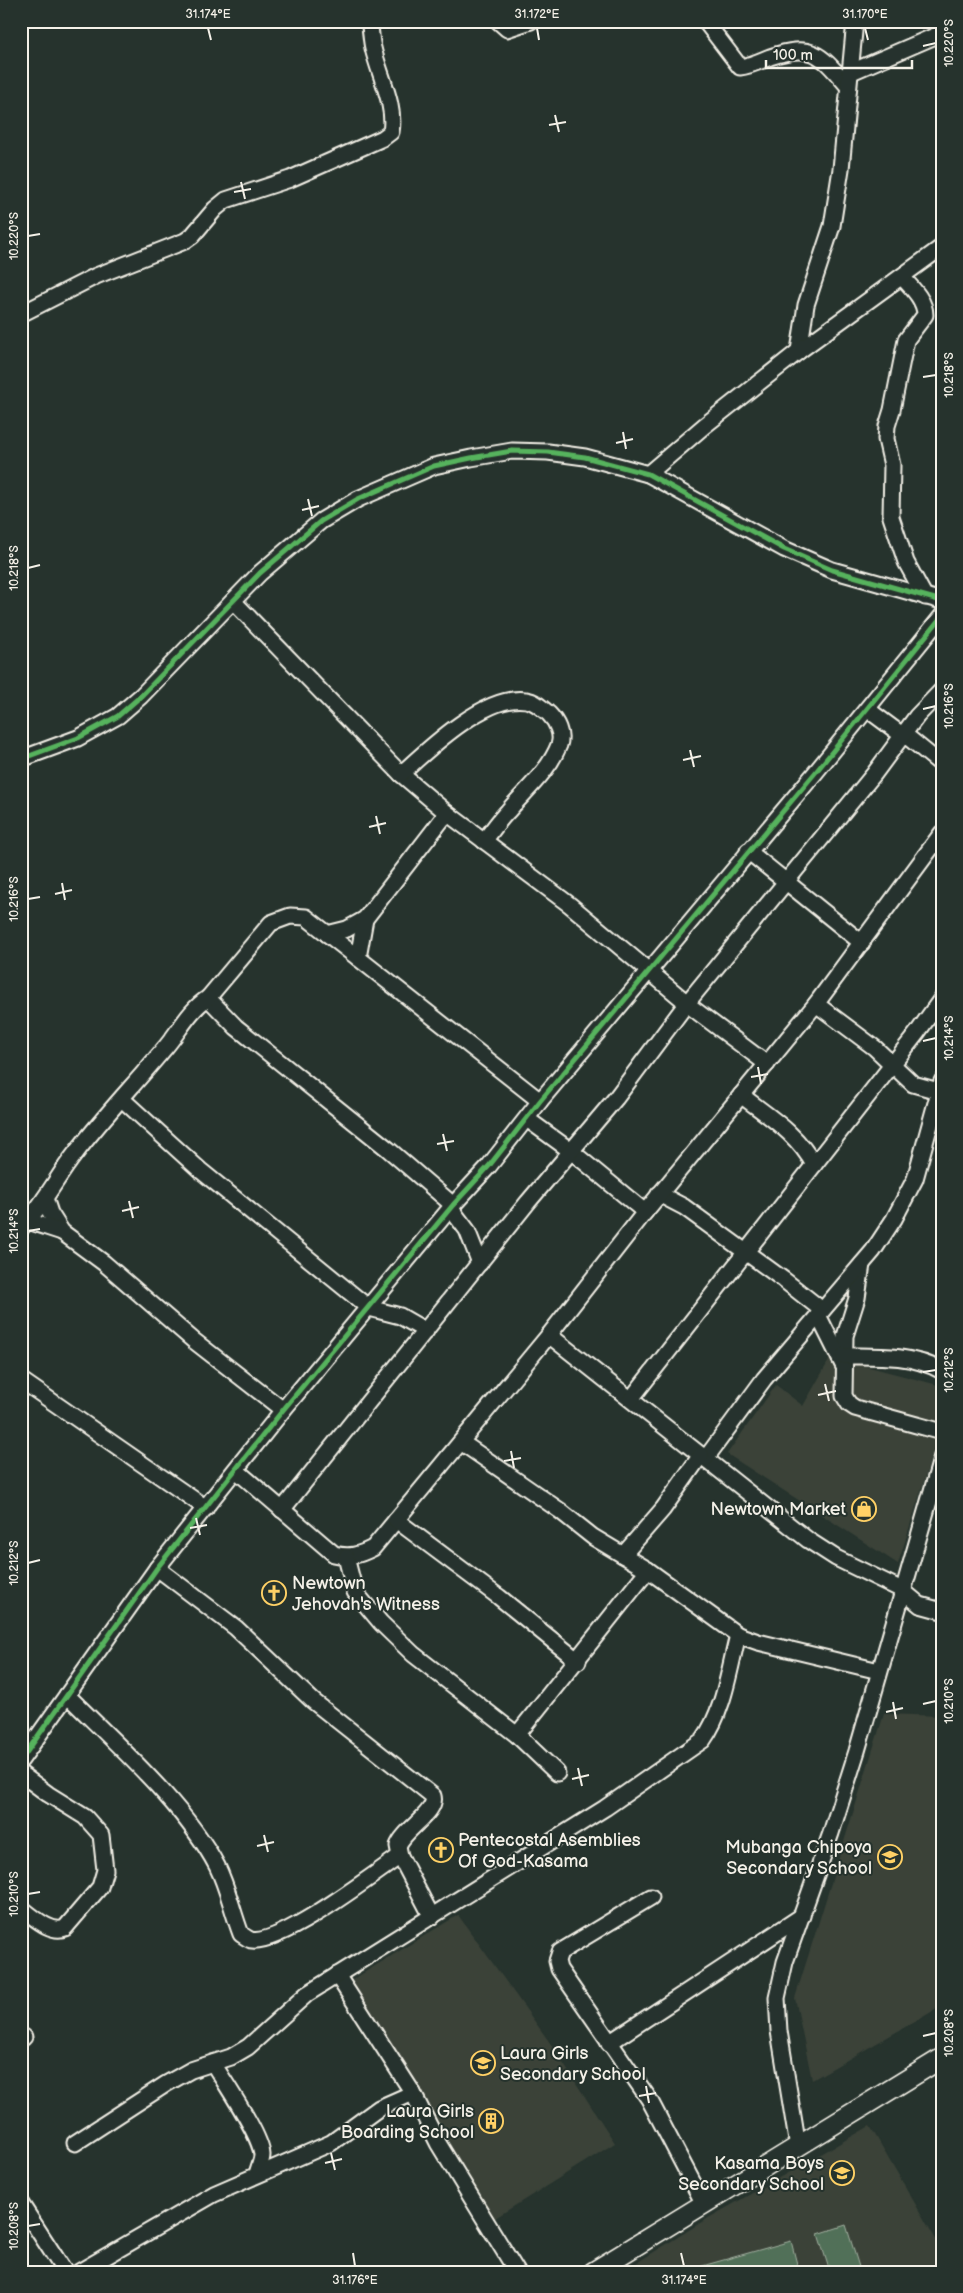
<svg xmlns="http://www.w3.org/2000/svg" width="963" height="2293" font-family="'Balsamiq Sans',sans-serif">
  <rect width="100%" height="100%" fill="#26332d"/>
  <filter id="ink" filterUnits="userSpaceOnUse"><feTurbulence type="fractalNoise" baseFrequency=".02" numOctaves="2"/><feDisplacementMap in="SourceGraphic" scale="10" xChannelSelector="R" yChannelSelector="G"/><feConvolveMatrix kernelMatrix="1 2 1 2 8 2 1 2 1" color-interpolation-filters="sRGB"/></filter>
  <g filter="url(#ink)">
    <g fill="#3a4238">
      <path d="M831,1357l111,29v31l-8,32 -36,115 -171,-110 49,-69 27,21z"/>
      <path d="M884,1714l58,2v290l-130,74 -17,-82z"/>
      <path d="M458,1915l90,125 67,103 -123,77 -74,-133 -66,-107z"/>
      <path d="M870,2126l72,124v22h-320l83,-52z"/>
    </g>
    <g fill="#517058" stroke="#a2b0a0">
      <path d="M846,2225l13,42 -14,5h-15l-12,-38z"/>
      <path d="M791,2241l8,31h-118z"/>
    </g>
    <g fill="none" stroke-linecap="round" stroke-linejoin="round">
      <defs>
        <g id="minor">
          <path d="M498,21l9,8 24,-8"/>
          <path d="M705,21l35,46c10,-1 20,-6 30,-10 43,-15 51,-2 78,29"/>
          <path d="M849,73l93,-40"/>
          <path d="M902,277c10,11 23,23 23,38l-19,25 -14,70 -5,16 -1,13 6,26 -1,52 15,45 19,35"/>
          <path d="M21,314l75,-38 89,-35 7,-5 23,-27 11,-9 64,-21 93,-41 8,-6c5,-27 -12,-57 -18,-84 -2,-8 -2,-18 -4,-27"/>
          <path d="M799,351l7,-46 26,-79 9,-57 14,-148"/>
          <path d="M648,474l56,-48 95,-75 143,-104"/>
          <path d="M233,601l168,173 46,39 123,92 117,98"/>
          <path d="M867,709l35,26"/>
          <path d="M904,734l38,31"/>
          <path d="M21,759l57,-21 40,-22 23,-20 119,-123 61,-52 37,-22 76,-33 37,-8 41,-7 36,1 37,5 63,17 136,75 48,21 110,31"/>
          <path d="M401,774c27,-25 86,-81 125,-74 9,1 16,8 23,14 7,7 14,20 10,31 -10,26 -33,45 -51,66 -9,9 -16,20 -24,30"/>
          <path d="M748,851l114,92"/>
          <path d="M327,934l20,-5 18,-10 82,-106"/>
          <path d="M358,958l7,-39"/>
          <path d="M687,1004l80,60"/>
          <path d="M816,1004l59,44 38,36 29,8"/>
          <path d="M741,1095c28,22 56,38 73,70"/>
          <path d="M122,1099l78,71 169,138 31,8 26,15"/>
          <path d="M527,1119l44,32 74,61"/>
          <path d="M659,1194l25,13 100,73 38,30"/>
          <path d="M45,1198l5,15 12,19 42,31 89,77 90,70"/>
          <path d="M453,1205l-65,-56 -152,-122 -28,-29 63,-75 19,-7 16,1 234,184"/>
          <path d="M451,1209l16,21 13,33"/>
          <path d="M28,1221l34,11"/>
          <path d="M21,1228c22,-22 35,-50 54,-74 28,-37 60,-70 89,-105 15,-17 25,-39 44,-51"/>
          <path d="M862,1264l-5,34 -12,38 -1,60 5,8 6,4 87,24"/>
          <path d="M818,1315l25,50"/>
          <path d="M549,1335l259,205 28,18 66,32 18,15 22,6"/>
          <path d="M844,1356c33,0 68,-2 98,15"/>
          <path d="M21,1380l185,128"/>
          <path d="M631,1399l286,-366 25,-35"/>
          <path d="M461,1442l98,68 34,27 55,33 90,65 20,7 121,29"/>
          <path d="M706,1458l58,-79 109,-128 21,-32 21,-40 27,-98"/>
          <path d="M236,1470l98,84c16,4 25,1 39,-6l176,-213 96,-123 171,-208 126,-171"/>
          <path d="M282,1510l246,-308 88,-104 71,-95 187,-229 43,-58 25,-26"/>
          <path d="M396,1520l103,77 79,64"/>
          <path d="M623,1555l40,-46 38,-54"/>
          <path d="M346,1557l9,35 26,31 32,31 104,81 40,38"/>
          <path d="M157,1568l79,60 77,73 120,95c5,16 -29,33 -35,50l2,10 32,61"/>
          <path d="M67,1695c49,49 118,110 150,171 11,22 15,45 24,68 3,2 7,5 10,6 29,6 123,-66 149,-84"/>
          <path d="M517,1735l131,-165"/>
          <path d="M21,1760l136,-192 126,-158 170,-205 36,-39 51,-65 275,-328 127,-157"/>
          <path d="M21,1774l27,20 37,23 16,18 4,35 -5,17 -35,41c-15,6 -32,-12 -44,-20"/>
          <path d="M651,1897l-91,55 -3,9 2,8 90,130 55,105"/>
          <path d="M337,1975l76,118 25,50 79,129"/>
          <path d="M21,2039l3,-2"/>
          <path d="M609,2043l193,-127"/>
          <path d="M213,2063c11,19 48,72 49,92 0,6 -4,14 -5,19"/>
          <path d="M75,2143l91,-59 25,-14 40,-13 17,-10 59,-53 298,-186 98,-68c21,-29 26,-70 35,-105"/>
          <path d="M798,2147l-19,-116 -2,-33 8,-36 46,-129 26,-82 85,-295"/>
          <path d="M21,2204l44,68"/>
          <path d="M79,2272l135,-78 117,-51 48,-35 34,-15"/>
        </g>
        <path id="major" d="M593,2272l349,-214"/>
      </defs>
      <use href="#minor" stroke="#f4f1e8" stroke-width="19"/>
      <use href="#major" stroke="#f4f1e8" stroke-width="22"/>
      <use href="#minor" stroke="#26332d" stroke-width="15"/>
      <use href="#major" stroke="#26332d" stroke-width="19"/>
      <defs>
        <g id="cycleway">
          <path d="M21,759l57,-21 40,-22 23,-20 119,-123 61,-52 37,-22 76,-33 37,-8 41,-7 36,1 37,5 63,17 136,75 48,21 110,31"/>
          <path d="M21,1760l136,-192 126,-158 170,-205 36,-39 51,-65 275,-328 127,-157"/>
        </g>
      </defs>
      <use href="#cycleway" stroke="#26332d" stroke-width="8"/>
      <use href="#cycleway" stroke="#56b35d" stroke-width="5"/>
    </g>
  </g>
  <path fill="none" stroke="#f4f1e8" stroke-width="2" d="M208,28l3,12M537,28l2,12M865,28l3,12M923,46l13,-3M555,115l4,17M549,125l17,-3M241,182l4,17M234,192l17,-3M28,236l12,-2M923,377l13,-2M623,432l3,17M616,443l17,-4M308,499l4,17M302,510l17,-4M28,568l12,-3M923,709l13,-3M690,750l4,17M683,760l18,-4M376,816l4,18M369,827l17,-4M62,883l3,17M55,894l17,-4M28,899l12,-2M923,1041l13,-3M758,1067l3,17M751,1077l17,-3M443,1134l4,17M437,1144l17,-3M129,1201l4,17M122,1211l17,-4M28,1231l12,-2M923,1372l13,-2M825,1384l4,17M818,1395l18,-4M511,1451l3,17M504,1461l17,-3M196,1518l4,17M190,1528l17,-3M28,1563l12,-3M893,1702l3,17M923,1704l13,-3M886,1712l17,-4M578,1768l4,18M572,1779l17,-4M264,1835l4,17M257,1846l17,-4M28,1894l12,-2M923,2036l13,-3M646,2086l3,17M639,2096l17,-3M331,2153l4,17M325,2163l17,-4M28,2226l12,-2M353,2253l2,13M681,2253l3,13"/>
  <defs>
    <symbol id="shop-ring" viewBox="-11 -11 22 22"><circle r="9.5" fill="#26332d" stroke="#ffd166" stroke-width="1.5"/><path d="M-5-2.5h2.3a2.7 3.5 0 0 1 5.4 0H5L5.5 6h-11ZM-1.5-2.5h3a1.5 2.3 0 0 0-3 0Z" fill="#ffd166"/></symbol>
    <symbol id="church-ring" viewBox="-11 -11 22 22"><circle r="9.5" fill="#26332d" stroke="#ffd166" stroke-width="1.5"/><path d="M-1.2-6h2.4v3.5h3.3v2.4h-3.3V6h-2.4V-.1h-3.3v-2.4h3.3Z" fill="#ffd166"/></symbol>
    <symbol id="school-ring" viewBox="-11 -11 22 22"><circle r="9.5" fill="#26332d" stroke="#ffd166" stroke-width="1.5"/><path d="M0-5L7-2L0 1L-7-2ZM-4 1L0 2.5L4 1V4Q0 6-4 4Z" fill="#ffd166"/></symbol>
    <symbol id="building-ring" viewBox="-11 -11 22 22"><circle r="9.5" fill="#26332d" stroke="#ffd166" stroke-width="1.5"/><path d="M-4-6H4V6H1V3H-1V6H-4ZM-2.5-4.3h1.7v1.8h-1.7ZM.8-4.3h1.7v1.8H.8ZM-2.5-1h1.7V.8h-1.7ZM.8-1h1.7V.8H.8Z" fill="#ffd166"/></symbol>
  </defs>
  <g fill-rule="evenodd">
    <use href="#shop-ring" x="850" y="1495" width="28" height="28"/>
    <use href="#church-ring" x="260" y="1579" width="28" height="28"/>
    <use href="#church-ring" x="427" y="1836" width="28" height="28"/>
    <use href="#school-ring" x="876" y="1843" width="28" height="28"/>
    <use href="#school-ring" x="469" y="2049" width="28" height="28"/>
    <use href="#building-ring" x="477" y="2107" width="28" height="28"/>
    <use href="#school-ring" x="828" y="2159" width="28" height="28"/>
  </g>
  <g text-anchor="middle" dominant-baseline="central" stroke-width="4" stroke-linejoin="round" paint-order="stroke">
    <g font-size="18" fill="#f4f1e8" stroke="#26332d" text-anchor="end">
      <text x="846" y="1509">Newtown Market</text>
      <text x="292" y="1583" text-anchor="start">Newtown<tspan x="292" dy="21">Jehovah's Witness</tspan></text>
      <text x="458" y="1840" text-anchor="start">Pentecostal Asemblies<tspan x="458" dy="21">Of God-Kasama</tspan></text>
      <text x="872" y="1847">Mubanga Chipoya<tspan x="872" dy="21">Secondary School</tspan></text>
      <text x="500" y="2053" text-anchor="start">Laura Girls<tspan x="500" dy="21">Secondary School</tspan></text>
      <text x="474" y="2111">Laura Girls<tspan x="474" dy="21">Boarding School</tspan></text>
      <text x="824" y="2163">Kasama Boys<tspan x="824" dy="21">Secondary School</tspan></text>
    </g>
  </g>
  <rect width="963" height="2293" fill="none" stroke="#26332d" stroke-width="55"/>
  <path d="M766 60v8h146v-8" fill="none" stroke="#f4f1e8" stroke-width="2.5"/>
  <text x="773" y="60" font-size="15" fill="#f4f1e8" stroke="#26332d" stroke-width="4" paint-order="stroke">100 m</text>
  <rect x="28" y="28" width="908" height="2238" fill="none" stroke="#f4f1e8" stroke-width="2"/>
  <g font-size="12" text-anchor="middle" fill="#f4f1e8">
    <text x="208" y="18">31.174°E</text>
    <text x="537" y="18">31.172°E</text>
    <text x="865" y="18">31.170°E</text>
    <text transform="translate(949 43) rotate(-90)" y="4">10.220°S</text>
    <text transform="translate(14 236) rotate(-90)" y="4">10.220°S</text>
    <text transform="translate(949 375) rotate(-90)" y="4">10.218°S</text>
    <text transform="translate(14 568) rotate(-90)" y="4">10.218°S</text>
    <text transform="translate(949 706) rotate(-90)" y="4">10.216°S</text>
    <text transform="translate(14 899) rotate(-90)" y="4">10.216°S</text>
    <text transform="translate(949 1038) rotate(-90)" y="4">10.214°S</text>
    <text transform="translate(14 1231) rotate(-90)" y="4">10.214°S</text>
    <text transform="translate(949 1370) rotate(-90)" y="4">10.212°S</text>
    <text transform="translate(14 1563) rotate(-90)" y="4">10.212°S</text>
    <text transform="translate(949 1701) rotate(-90)" y="4">10.210°S</text>
    <text transform="translate(14 1894) rotate(-90)" y="4">10.210°S</text>
    <text transform="translate(949 2033) rotate(-90)" y="4">10.208°S</text>
    <text transform="translate(14 2226) rotate(-90)" y="4">10.208°S</text>
    <text x="355" y="2284">31.176°E</text>
    <text x="684" y="2284">31.174°E</text>
  </g>
</svg>
